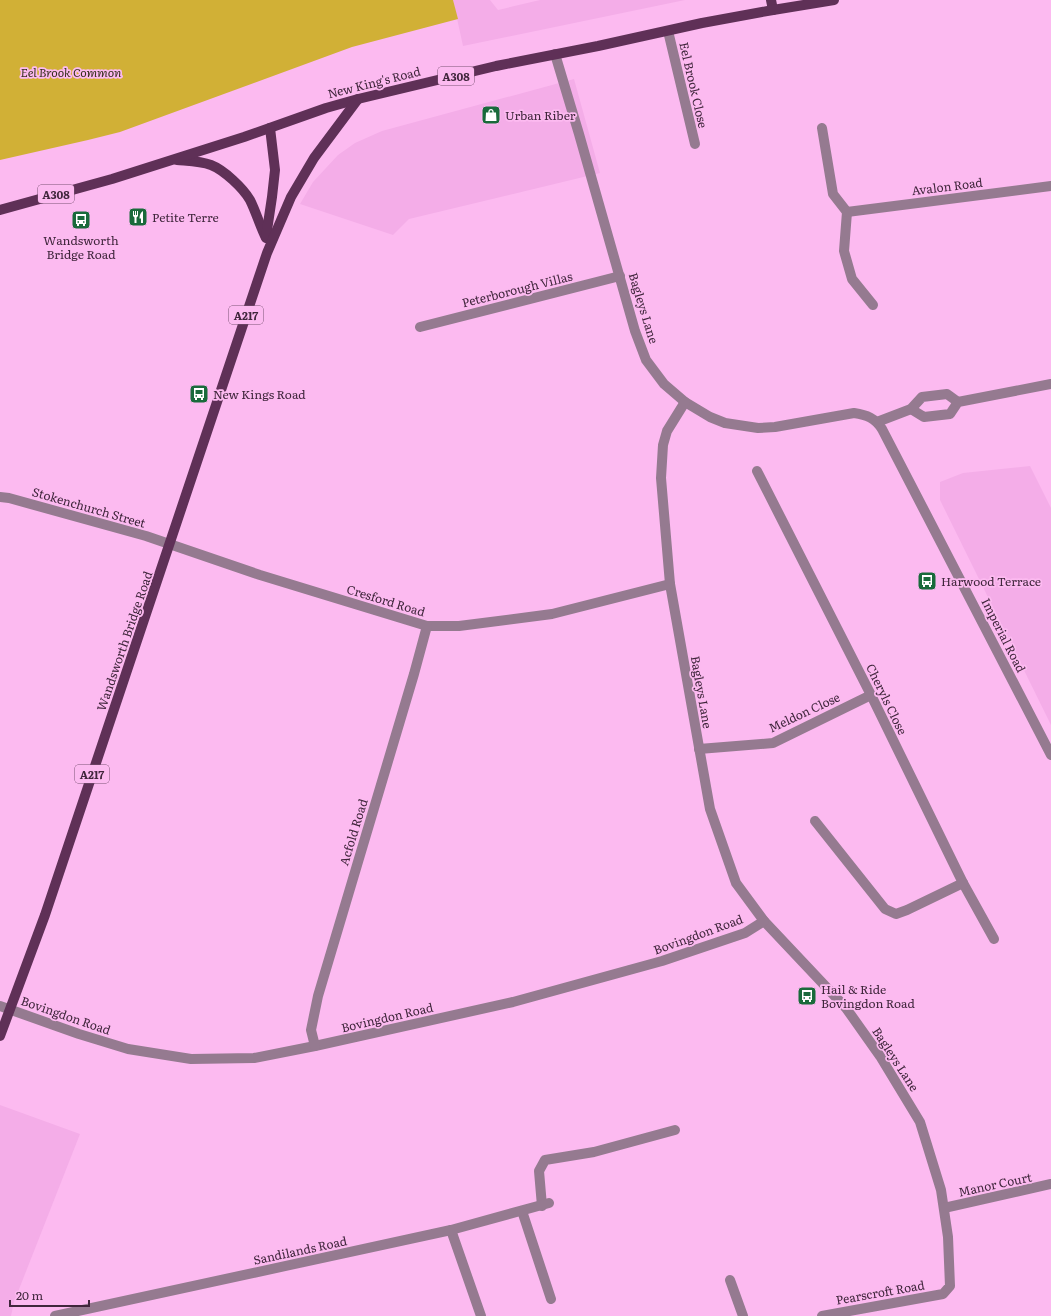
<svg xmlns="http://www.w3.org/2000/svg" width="1051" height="1316" font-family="Literata,serif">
  <rect width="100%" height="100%" fill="#fcbaf0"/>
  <g fill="#f4ade8">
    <path d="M453,0h37l8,10 42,-10h145l-222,46z"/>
    <path d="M574,79l26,94 -191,46 -16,16 -93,-31 13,-22 25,-27 17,-12 27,-12z"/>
    <path d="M1030,466l21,42v217l-111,-225v-18l23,-9z"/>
    <path d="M0,1105l80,29 -66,168 -3,14h-11z"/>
  </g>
  <path fill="#d1b036" d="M0,0h453l5,19 -106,28 -232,85 -32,8 -88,20z"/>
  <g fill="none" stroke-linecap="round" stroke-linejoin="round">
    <g stroke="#957a90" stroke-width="10">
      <path d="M668,31l27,113"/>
      <path d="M555,54l24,80 56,197 11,29 18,24 21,18 25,15 15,6 33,5 17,-1 79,-14c13,2 21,5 28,16l169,326"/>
      <path d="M822,128l11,66 14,18 -3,39 8,28 21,26"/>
      <path d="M847,212l204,-26"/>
      <path d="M420,327l200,-51"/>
      <path d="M685,402l-18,29 -4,14 -2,33 9,106 40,225 26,74 28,38 82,87 34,48 40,66 21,68 7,47 2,49 -7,8 -121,22"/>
      <path d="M911,409l13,8 26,-3 8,-12 93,-18"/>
      <path d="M877,422l34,-13 11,-12 25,-3 11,8"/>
      <path d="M757,471l114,224 92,188 31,56"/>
      <path d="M0,497l9,1 137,38 114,39 167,51h32l93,-12 118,-30"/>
      <path d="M699,749l74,-6 98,-48"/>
      <path d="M815,821l70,88 11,5 11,-4 56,-27"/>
      <path d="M0,1006l79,28 49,15 63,10 63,-1 61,-12 198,-44 149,-41 83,-28 19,-12"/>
      <path d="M315,1046l-4,-16 7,-34 96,-322 13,-48"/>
      <path d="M542,1206l-3,-35 6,-11 49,-8 81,-22"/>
      <path d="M944,1208l107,-24"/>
      <path d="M522,1211l29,88"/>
      <path d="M451,1230l30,86"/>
      <path d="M730,1280l13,36"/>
      <path d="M55,1316l396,-86 98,-27"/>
    </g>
    <g stroke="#5f3057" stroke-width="10">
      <path d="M771,0l2,10"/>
      <path d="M177,160c11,1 23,1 34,5 13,5 32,23 39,35 6,12 10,26 16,38"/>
      <path d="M0,210l112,-31 132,-42 82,-29 32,-9 138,-33 102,-20 104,-23 71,-13 61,-10"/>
      <path d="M266,237l6,-40 3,-27 -5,-42"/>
      <path d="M0,1036l45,-121 222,-662 24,-56 23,-39 44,-59"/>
    </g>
  </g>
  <defs>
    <symbol id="shop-square" viewBox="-11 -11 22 22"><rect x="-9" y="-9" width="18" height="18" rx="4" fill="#196a3b" stroke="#fcbaf0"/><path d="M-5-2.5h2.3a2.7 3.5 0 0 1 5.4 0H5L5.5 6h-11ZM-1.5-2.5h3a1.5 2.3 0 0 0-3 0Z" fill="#fff"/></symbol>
    <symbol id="restaurant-square" viewBox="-11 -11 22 22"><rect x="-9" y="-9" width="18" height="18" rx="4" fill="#196a3b" stroke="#fcbaf0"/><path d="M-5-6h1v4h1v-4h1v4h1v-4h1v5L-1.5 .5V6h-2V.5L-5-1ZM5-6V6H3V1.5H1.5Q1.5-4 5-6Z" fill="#fff"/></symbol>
    <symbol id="bus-square" viewBox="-11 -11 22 22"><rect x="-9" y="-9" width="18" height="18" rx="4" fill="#196a3b" stroke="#fcbaf0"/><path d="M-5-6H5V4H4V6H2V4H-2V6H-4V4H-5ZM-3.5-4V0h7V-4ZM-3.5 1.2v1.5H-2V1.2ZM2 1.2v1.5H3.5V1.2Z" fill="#fff"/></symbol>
  </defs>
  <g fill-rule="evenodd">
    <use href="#shop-square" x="480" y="104" width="22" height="22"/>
    <use href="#restaurant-square" x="127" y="206" width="22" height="22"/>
    <use href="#bus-square" x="70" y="209" width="22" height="22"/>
    <use href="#bus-square" x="188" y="383" width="22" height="22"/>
    <use href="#bus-square" x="916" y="570" width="22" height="22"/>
    <use href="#bus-square" x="796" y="985" width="22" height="22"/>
  </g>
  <g text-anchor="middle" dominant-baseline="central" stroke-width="3.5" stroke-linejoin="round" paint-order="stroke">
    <g fill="#fcbaf0" stroke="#785272" stroke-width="1">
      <rect x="438" y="67" width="36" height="18" rx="3"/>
      <rect x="38" y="185" width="36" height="18" rx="3"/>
      <rect x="229" y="306" width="34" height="18" rx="3"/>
      <rect x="75" y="765" width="34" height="18" rx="3"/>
    </g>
    <g font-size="11" font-weight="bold" fill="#40263c">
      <text x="456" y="76">A308</text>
      <text x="56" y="194">A308</text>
      <text x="246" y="315">A217</text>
      <text x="92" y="774">A217</text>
    </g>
    <g font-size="12" font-style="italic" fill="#36301c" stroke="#fcbaf0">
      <text x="71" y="72">Eel Brook Common</text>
    </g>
    <g font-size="12" fill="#40263c" stroke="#fcbaf0">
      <text transform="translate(374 82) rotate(-14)">New King's Road</text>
      <text transform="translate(694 85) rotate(77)">Eel Brook Close</text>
      <text transform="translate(947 186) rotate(-7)">Avalon Road</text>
      <text transform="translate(517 289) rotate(-14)">Peterborough Villas</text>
      <text transform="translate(644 308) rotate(73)">Bagleys Lane</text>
      <text transform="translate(89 507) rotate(16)">Stokenchurch Street</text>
      <text transform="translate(386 600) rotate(17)">Cresford Road</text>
      <text transform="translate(1004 635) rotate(63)">Imperial Road</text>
      <text transform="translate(124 641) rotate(-71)">Wandsworth Bridge Road</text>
      <text transform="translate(702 692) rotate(80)">Bagleys Lane</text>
      <text transform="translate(887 699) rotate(64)">Cheryls Close</text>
      <text transform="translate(804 712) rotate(-25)">Meldon Close</text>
      <text transform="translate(353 832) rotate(-73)">Acfold Road</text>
      <text transform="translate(698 934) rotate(-20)">Bovingdon Road</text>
      <text transform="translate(66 1015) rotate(19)">Bovingdon Road</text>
      <text transform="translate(387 1017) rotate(-13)">Bovingdon Road</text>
      <text transform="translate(896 1059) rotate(57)">Bagleys Lane</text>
      <text transform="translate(995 1184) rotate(-12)">Manor Court</text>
      <text transform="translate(300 1250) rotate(-12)">Sandilands Road</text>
      <text transform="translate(880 1292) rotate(-10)">Pearscroft Road</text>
    </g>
    <g font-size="12" fill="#40263c" stroke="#fcbaf0" text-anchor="start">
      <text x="505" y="115">Urban Riber</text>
      <text x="152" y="217">Petite Terre</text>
      <text x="81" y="240" text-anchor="middle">Wandsworth<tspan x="81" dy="14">Bridge Road</tspan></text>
      <text x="213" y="394">New Kings Road</text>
      <text x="941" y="581">Harwood Terrace</text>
      <text x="821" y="989">Hail &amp; Ride<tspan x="821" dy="14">Bovingdon Road</tspan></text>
    </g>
  </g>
  <path d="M10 1300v6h79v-6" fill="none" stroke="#40263c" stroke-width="2"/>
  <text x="16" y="1300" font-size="12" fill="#40263c" stroke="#fcbaf0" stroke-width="3" paint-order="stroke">20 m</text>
</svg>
